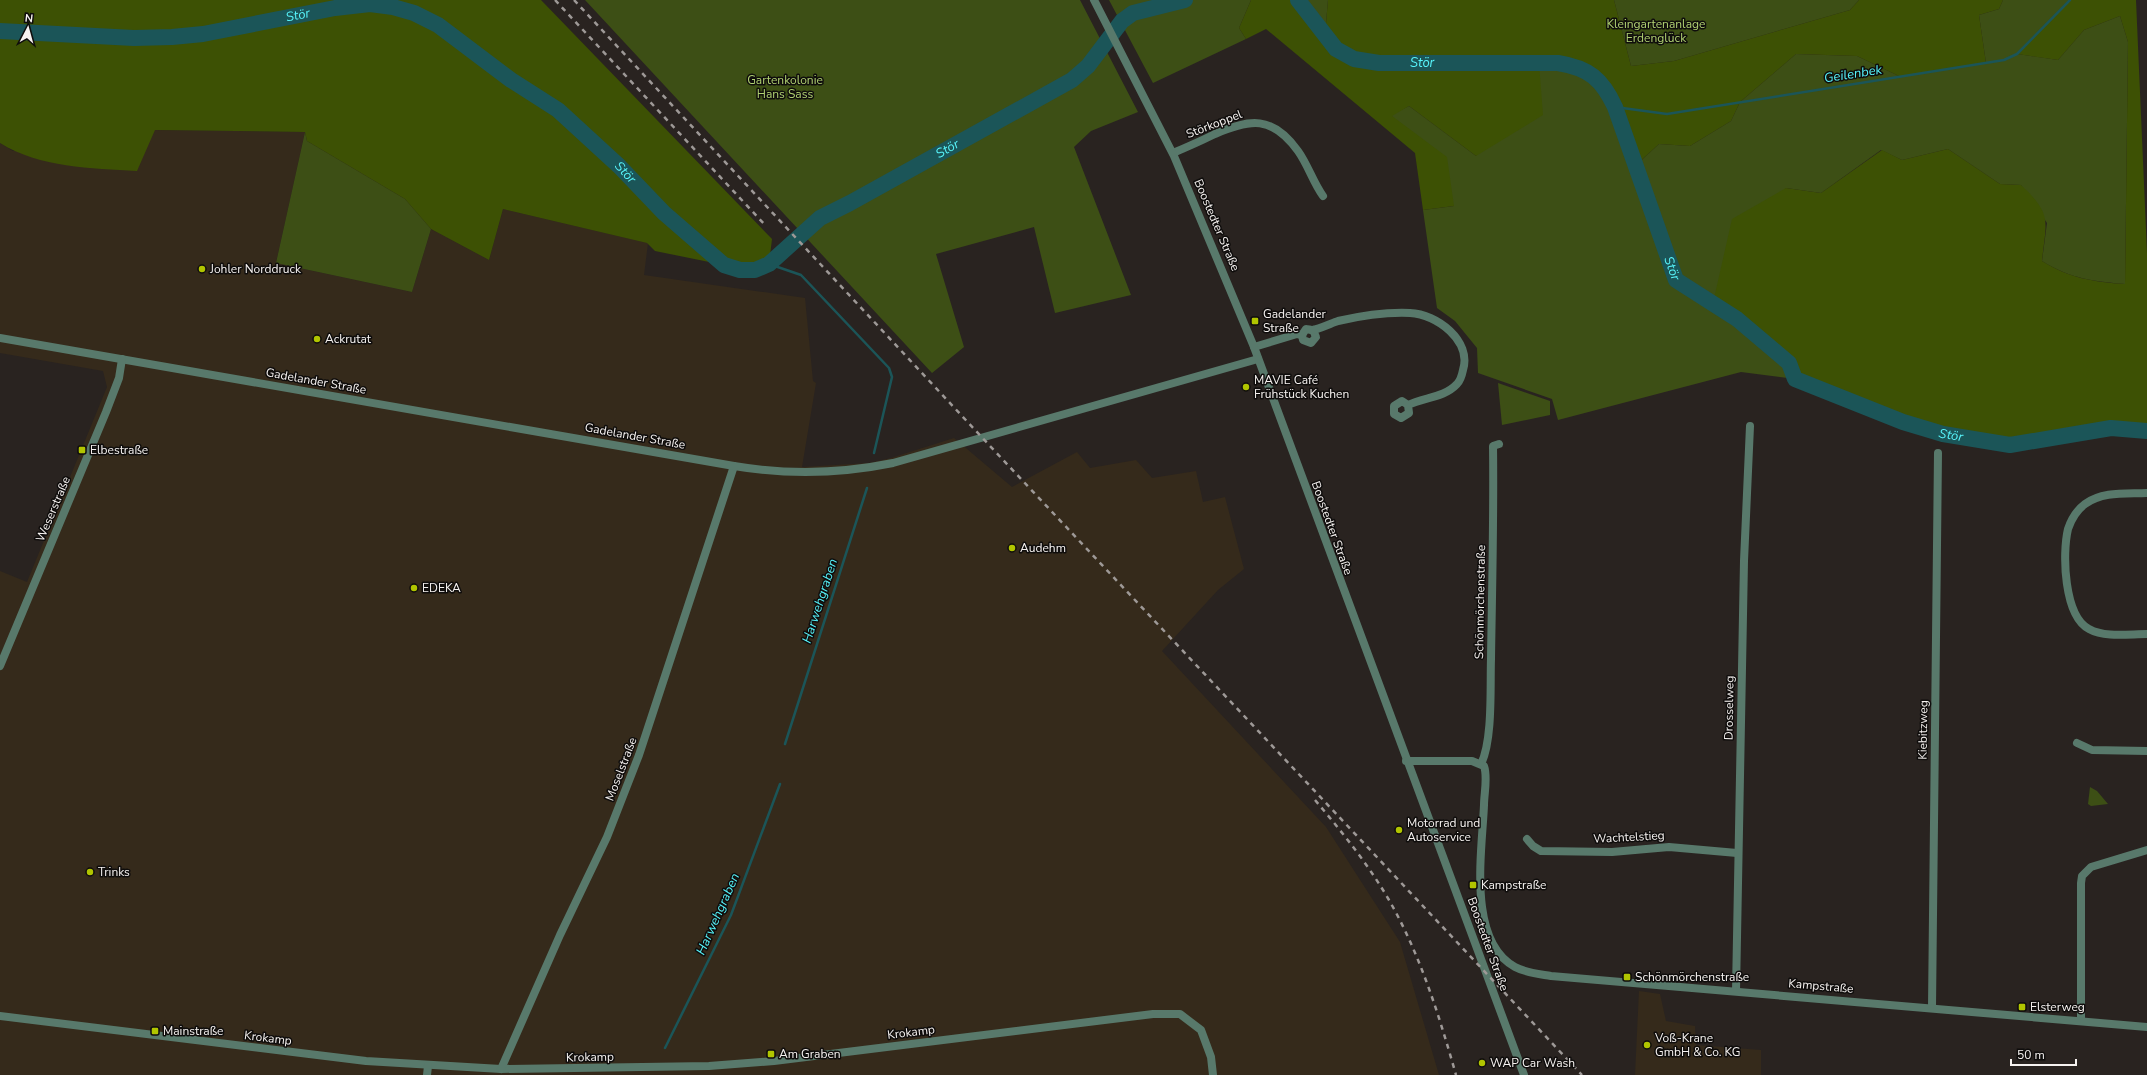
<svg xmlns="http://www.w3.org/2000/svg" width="2147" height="1075" font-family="'Nunito Sans',sans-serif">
  <rect width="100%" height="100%" fill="#292320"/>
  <g fill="#352a1b">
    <path d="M155,130l150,2 -29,131 136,29 19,-63 58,31 14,-51 145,34 -4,32 161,23 8,83 3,2 -14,84 67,-4 22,-5 63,-20 58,49 65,-35 13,16 46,-8 16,18 44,-7 7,31 22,-5 19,72 -26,21 -56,61 164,176 74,115 39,133h-1439v-504l27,11 80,-195 -4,-16 -103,-18v-210l13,8z"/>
    <path d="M1639,991l21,3 6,27 29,5 1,19 65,5v25h-126z"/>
  </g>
  <g fill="#3d4f15">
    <path d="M585,0h495l58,112 -47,19 -17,16 57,148 -76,18 -21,-86 -98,27 28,93 -32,26z"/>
    <path d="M1109,0h142l-12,28 7,11 -93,44z"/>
    <path d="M1298,0h30l-3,35z"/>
    <path d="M1614,0h245l-9,10 -176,51 -43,5z"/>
    <path d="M2003,0h67l-52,54 40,6 26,-30 36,-14 8,26 -3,242c-32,-3 -54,-5 -83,-23l5,-38 -26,-38 -21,-1 -52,-35 -46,11 -21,-10 -60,43 -35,-5 -73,115 24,16 52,44 6,16 -54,-7 -183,48 -6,-21 -74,-26 -1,-25 -22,-27 -18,-13 -14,-98 31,-4 -63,-91 18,-9 67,50 63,-93c80,0 71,45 97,102l23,-21 31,2 41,-25 9,-19 56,-48 61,2 44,21 85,-14 -7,-48 20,-6z"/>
    <path d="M305,132l2,9 98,58 26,30 -19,63 -136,-29z"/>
    <path d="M1498,383l52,18v14l-48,10z"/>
    <path d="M2090,787l7,4 11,13 -17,2 -3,-2z"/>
  </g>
  <g fill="#3d5104">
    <path d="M0,0h541l231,239 -3,25 -14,6h-15l-16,-5 -69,-14 -8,-8 -144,-34 -14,51 -58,-31 -26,-30 -98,-58 -2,-9 -150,-2 -18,41c-46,-3 -97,-3 -137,-28z"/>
    <path d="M1251,0h47l27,35 3,-35h286l17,66 43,-5 176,-51 9,-10h144l-4,9 -20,6 7,48 -85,14 -44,-21 -61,-2 -56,48 -9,19 -41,25 -31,-2 -23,21c-21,-57 -24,-104 -97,-102l4,52 -67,41 -67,-50 -17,10 55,41 7,49 -31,4 -8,-57 -149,-124 -20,10 -7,-11z"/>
    <path d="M2070,0h66l11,253v176l-36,-1 -101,17 -67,-11 -40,-12 -108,-43 -6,-16 -52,-44 -24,-16 19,-84 54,-31 35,5 61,-43 20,10 46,-11 52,35 21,1c32,30 25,36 21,76 27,17 52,21 83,23l3,-242 -8,-26 -36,14 -26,30 -41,-6z"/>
  </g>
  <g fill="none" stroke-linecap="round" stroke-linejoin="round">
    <g stroke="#1b5558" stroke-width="2.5">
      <path d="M1615,107l52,7 337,-54 13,-6 53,-54"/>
      <path d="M769,264l32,11 88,93 3,9 -18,76"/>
      <path d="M785,744l82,-256"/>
      <path d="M665,1048l66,-133 49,-131"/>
    </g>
    <g stroke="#1b5558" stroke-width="16">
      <path id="s1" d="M1298,0l38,49 18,10 25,4h179c31,5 44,16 57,44l61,173 61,39 52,44 6,16 108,43 40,12 67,11 101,-17 36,3"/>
      <path id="s2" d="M0,31l134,7 38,-1 31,-3 132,-26 35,-4 23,3 21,6 24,12 73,55 47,30 61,56 45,47 60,52 16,5h15l14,-6 51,-46 30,-15 222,-123 16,-14 34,-45 11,-8 52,-13"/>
    </g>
    <g stroke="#58796b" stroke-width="8">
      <path d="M1173,153c14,-6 28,-12 42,-19 35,-15 57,-19 83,17 10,14 15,31 25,45"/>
      <path d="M1302,335l1,5 8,3 5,-6 -3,-7"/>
      <path d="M1254,347l43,-13 5,1 4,-6c2,0 4,1 6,1 5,0 20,-7 26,-9 22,-5 50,-9 72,-8 27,1 62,28 53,57 -1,5 -2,10 -6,14 -13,14 -33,13 -49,21l-6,-4 -8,5v8l7,4 8,-5 -1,-8"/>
      <path d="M2147,493c-21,1 -44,-2 -62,11 -8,6 -14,16 -17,25 -6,25 -4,87 21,100 16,9 40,5 58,5"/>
      <path d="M2077,743l15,7 55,1"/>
      <path d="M1481,764c12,-24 9,-78 10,-105 1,-71 3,-142 2,-213l6,-2"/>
      <path d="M1527,839l6,7 8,5 71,1 57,-5 68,6"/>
      <path d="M1736,991l8,-430 6,-135"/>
      <path d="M1932,1007l6,-554"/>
      <path d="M0,1016l366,45 135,8 208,-3 65,-5 379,-47h27l21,16 10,27 2,18"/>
      <path d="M2081,1021v-138l1,-7 9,-9 56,-17"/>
      <path d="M501,1069l59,-134 47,-98 32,-82 95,-289"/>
      <path d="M427,1075l1,-9"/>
    </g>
    <g stroke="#58796b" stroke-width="8">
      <path d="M1094,0l80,156 80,191 270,728"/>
      <path d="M0,338l734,128c54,9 105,8 159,-3l365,-104"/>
      <path d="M0,666l106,-254 13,-34 3,-19"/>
      <path d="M1406,761h66l12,5c4,11 0,28 0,39 -2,47 -17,136 31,162 11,6 24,7 36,9l596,51"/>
    </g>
    <g stroke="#9e9997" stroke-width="2.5" stroke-dasharray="5 5" stroke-linecap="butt">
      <path d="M555,0l211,226"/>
      <path d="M574,0l416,446 592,629"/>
      <path d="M1315,800c27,32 53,64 74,100 31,54 50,115 67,175"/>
    </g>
  </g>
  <g fill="#b1c500" stroke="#0f0d0c" stroke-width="1.5">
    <circle cx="202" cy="269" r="4"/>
    <rect x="1251" y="317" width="8" height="8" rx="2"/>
    <circle cx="317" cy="339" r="4"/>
    <circle cx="1246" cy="387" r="4"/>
    <rect x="78" y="446" width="8" height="8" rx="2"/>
    <circle cx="1012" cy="548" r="4"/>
    <circle cx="414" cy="588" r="4"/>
    <circle cx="1399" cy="830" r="4"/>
    <circle cx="90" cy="872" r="4"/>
    <rect x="1469" y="881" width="8" height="8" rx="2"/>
    <rect x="1623" y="973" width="8" height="8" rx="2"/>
    <rect x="2018" y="1003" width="8" height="8" rx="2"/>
    <rect x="151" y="1027" width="8" height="8" rx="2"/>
    <circle cx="1647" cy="1045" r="4"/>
    <rect x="767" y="1050" width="8" height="8" rx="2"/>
    <circle cx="1482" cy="1063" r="4"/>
  </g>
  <g text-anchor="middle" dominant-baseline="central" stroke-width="3" stroke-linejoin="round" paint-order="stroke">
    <g font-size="12" fill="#b1d272" stroke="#0f0d0c">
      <text x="1656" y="24">Kleingartenanlage<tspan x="1656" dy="14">Erdenglück</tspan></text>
      <text x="785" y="80">Gartenkolonie<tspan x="785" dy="14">Hans Sass</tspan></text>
    </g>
    <g font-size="12" fill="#f7f3f1" stroke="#0f0d0c">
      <text transform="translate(1214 124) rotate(-21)">Störkoppel</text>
      <text transform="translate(1217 225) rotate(67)">Boostedter Straße</text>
      <text transform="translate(316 381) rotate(10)">Gadelander Straße</text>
      <text transform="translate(635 436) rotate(10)">Gadelander Straße</text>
      <text transform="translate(53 509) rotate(-67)">Weserstraße</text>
      <text transform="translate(1332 528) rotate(70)">Boostedter Straße</text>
      <text transform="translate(1480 602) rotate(-89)">Schönmörchenstraße</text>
      <text transform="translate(1729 708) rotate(-89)">Drosselweg</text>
      <text transform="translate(1923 730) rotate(-89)">Kiebitzweg</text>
      <text transform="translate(621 769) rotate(-69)">Moselstraße</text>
      <text transform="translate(1629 837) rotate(-3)">Wachtelstieg</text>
      <text transform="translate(1488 944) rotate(70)">Boostedter Straße</text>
      <text transform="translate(1821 986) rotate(5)">Kampstraße</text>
      <text transform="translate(911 1032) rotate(-7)">Krokamp</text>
      <text transform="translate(268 1038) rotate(7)">Krokamp</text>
      <text transform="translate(590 1057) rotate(-1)">Krokamp</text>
    </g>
    <g font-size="12" fill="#f7f3f1" stroke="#0f0d0c" text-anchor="start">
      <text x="210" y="269">Johler Norddruck</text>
      <text x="1263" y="314">Gadelander<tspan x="1263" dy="14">Straße</tspan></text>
      <text x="325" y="339">Ackrutat</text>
      <text x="1254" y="380">MAVIE Café<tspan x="1254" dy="14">Frühstück Kuchen</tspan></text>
      <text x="90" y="450">Elbestraße</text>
      <text x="1020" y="548">Audehm</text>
      <text x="422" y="588">EDEKA</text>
      <text x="1407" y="823">Motorrad und<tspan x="1407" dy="14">Autoservice</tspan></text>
      <text x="98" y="872">Trinks</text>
      <text x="1481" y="885">Kampstraße</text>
      <text x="1635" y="977">Schönmörchenstraße</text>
      <text x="2030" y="1007">Elsterweg</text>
      <text x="163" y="1031">Mainstraße</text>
      <text x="1655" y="1038">Voß-Krane<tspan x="1655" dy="14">GmbH &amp; Co. KG</tspan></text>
      <text x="779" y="1054">Am Graben</text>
      <text x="1490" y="1063">WAP Car Wash</text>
    </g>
    <g font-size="13" font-style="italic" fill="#57f3f9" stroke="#0f0d0c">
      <text stroke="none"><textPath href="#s2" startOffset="300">Stör</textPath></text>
      <text stroke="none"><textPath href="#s1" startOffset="151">Stör</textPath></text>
      <text transform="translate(1853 74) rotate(-9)">Geilenbek</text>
      <text stroke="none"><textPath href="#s2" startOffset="1080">Stör</textPath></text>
      <text stroke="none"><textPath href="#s2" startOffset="684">Stör</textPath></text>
      <text stroke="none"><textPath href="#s1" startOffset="534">Stör</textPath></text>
      <text stroke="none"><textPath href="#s1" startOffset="870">Stör</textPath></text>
      <text transform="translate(820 601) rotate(-72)">Harwehgraben</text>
      <text transform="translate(718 914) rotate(-66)">Harwehgraben</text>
    </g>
  </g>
  <g transform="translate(28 28) rotate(6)" stroke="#0f0d0c" stroke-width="3" paint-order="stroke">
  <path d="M0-3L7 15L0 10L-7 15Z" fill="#f7f3f1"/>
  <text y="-6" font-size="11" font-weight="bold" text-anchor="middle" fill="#f7f3f1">N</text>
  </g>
  <path d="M2011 1059v6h65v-6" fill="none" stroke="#f7f3f1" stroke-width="2"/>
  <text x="2017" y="1059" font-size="12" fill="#f7f3f1" stroke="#0f0d0c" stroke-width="3" paint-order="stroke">50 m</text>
</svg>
